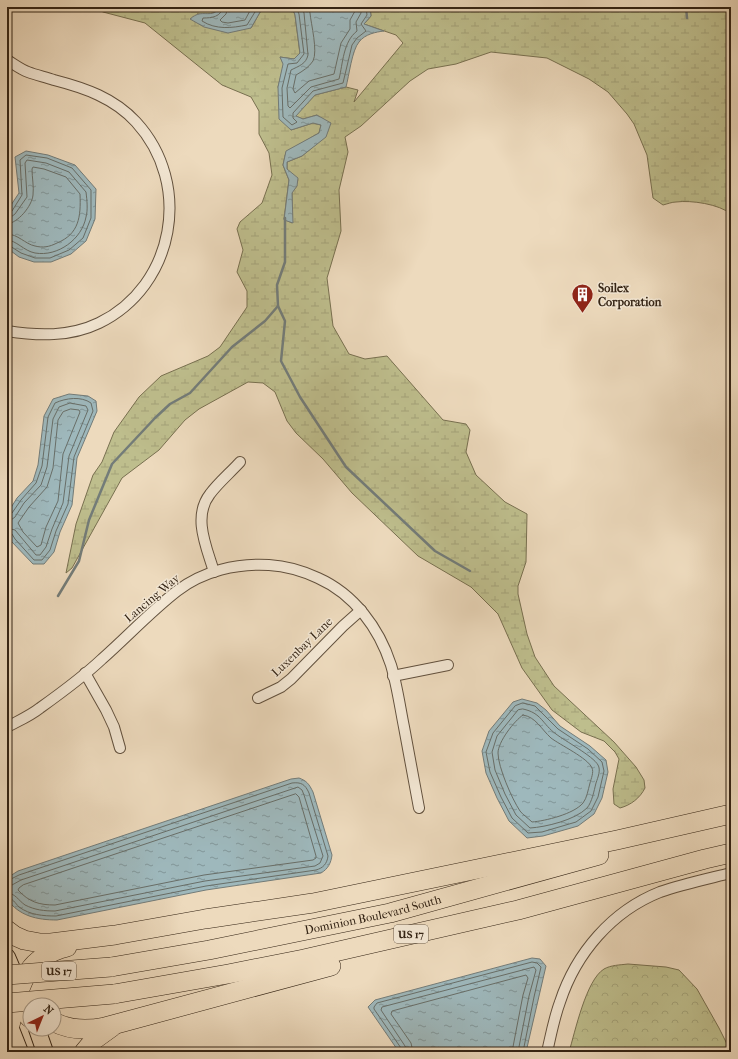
<svg xmlns="http://www.w3.org/2000/svg" width="738" height="1059" font-family="'IM FELL French Canon',serif">
  <defs>
    <pattern id="forest-crowns" width="20" height="18" patternUnits="userSpaceOnUse"><rect width="20" height="18" fill="#bebe8d"/><path d="M2 6a3 3 0 1 1 6 0M12 15a3 3 0 1 1 6 0" fill="none" stroke="#a4a379"/></pattern>
    <pattern id="wetland-marsh" width="20" height="14" patternUnits="userSpaceOnUse"><rect width="20" height="14" fill="#bebe8d"/><path d="M1 5h8M5 5V1M11 12h8M15 12V8" fill="none" stroke="#a4a379"/></pattern>
    <pattern id="water-ripples" width="26" height="14" patternUnits="userSpaceOnUse"><rect width="26" height="14" fill="#9eb8bc"/><path d="M2 4q2-2 4 0t4 0M15 11q2-2 4 0t4 0" fill="none" stroke="#819598"/></pattern>
  </defs>
  <rect width="100%" height="100%" fill="#eddabd"/>
  <filter id="stains"><feTurbulence type="fractalNoise" baseFrequency=".005" numOctaves="4"/><feColorMatrix values="0 0 0 0 .2 0 0 0 0 .09 0 0 0 0 .02 0 0 0 .5 -.17"/></filter>
  <radialGradient id="worn" r=".72"><stop offset=".6" stop-color="#630" stop-opacity="0"/><stop offset="1" stop-color="#630" stop-opacity=".3"/></radialGradient>
  <path fill="url(#forest-crowns)" stroke="#787050" d="M628,964l38,3 13,3 18,19 22,39 12,24h-162c6,-20 17,-72 35,-83 7,-4 16,-4 24,-5z"/>
  <path fill="url(#wetland-marsh)" stroke="#787050" d="M94,7h125c-4,9 -13,7 -22,7l54,14 12,-21h29l3,8 5,39 -6,5 -14,-2 4,7 -6,23 13,43 22,-7 8,2 -2,8 -33,19 -3,13 6,15 -5,39 8,4v-31l5,-6 -10,-17v-7l15,-6 23,-19 -8,-22 -14,4 -8,-3 20,-21 31,-8 12,3 -4,12 49,-59 -7,-8 -32,-11 7,-8 -1,-9h361v207c-12,-10 -40,-14 -55,-12 -4,0 -9,2 -13,3l-10,-7 -6,-43 -13,-31 -7,-10 -19,-22 -19,-13 -42,-21 -56,-6 -35,12 -28,5 -18,12 -49,45 -16,11 3,15 -9,38 2,41 -14,47 6,48 16,28 16,5 22,-3 56,64 23,4 4,6 -4,22 10,23 29,27 22,12 -1,48 -8,24v8l9,40 8,23 19,29 60,56 22,25 8,13 1,8c-5,10 -14,17 -25,20l-6,-4 -1,-15 6,-30 -4,-7 -11,-11 -23,-9 -29,-22 -30,-42 -24,-54 -27,-27 -53,-31 -66,-63 -29,-34 -27,-26 -9,-12 -12,-29 -12,-9 -15,-1 -49,27 -14,11 -26,30 -37,28 -50,90 -6,5 10,-49 17,-49 9,-13 12,-30 25,-35 22,-21 47,-20 12,-9 27,-40v-16l-10,-19 6,-22 -6,-21 3,-7 22,-19 10,-28 -3,-22 -10,-19v-23l-8,-14 -29,-12 -77,-62 -42,-11z"/>
  <g fill="url(#water-ripples)" stroke="#737c79">
    <path d="M219,7h44l-12,21 -23,5 -24,-6 -14,-8c2,-2 4,-3 6,-4 8,-4 19,3 23,-8z"/>
    <path d="M292,7h78l1,9 -7,8 20,7c-8,1 -19,3 -25,11 -7,8 -10,34 -13,45l-31,8 -19,21 7,3 14,-4 14,8 -5,14 -24,19 -15,6v7l11,9 -1,8 -5,7 1,30 -9,-3 5,-40 -6,-15 3,-14 33,-18 2,-8 -8,-2 -22,7 -12,-11 -1,-32 5,-23 -3,-7 14,2 6,-6 -5,-38z"/>
    <path d="M26,151l22,4 27,10 21,24 -1,30 -9,22 -15,13 -20,8h-17l-15,-5 -12,-9v-37l12,-18 -4,-36z"/>
    <path d="M69,394l19,2 8,5 1,10 -20,47 -5,47 -12,27 -6,20 -10,12h-11l-22,-23 -4,-7v-20l10,-16 16,-17 5,-16 6,-49 9,-17z"/>
    <path d="M522,699l15,4 9,7 14,16 30,20 16,14 2,12 -6,26 -8,16 -16,12 -35,10 -16,2 -18,-17 -12,-23 -11,-25 -4,-22 7,-20 24,-29z"/>
    <path d="M299,778c8,3 10,6 14,14l19,63c-1,8 -4,14 -11,18l-115,17 -149,30c-20,0 -38,-4 -50,-21v-21l11,-7 273,-92z"/>
    <path d="M532,958l8,1 6,7 -20,86h-127l-31,-45 7,-7z"/>
  </g>
  <g fill="none" stroke-linecap="round" stroke-linejoin="round">
    <g stroke="#686e68" stroke-width="1">
      <path d="M223,7c-2,10 -11,11 -20,11l-1,3c14,9 30,7 45,4l11,-18"/>
      <path d="M228,7l-2,7 -6,6 2,2 6,1 17,-3 7,-13"/>
      <path d="M296,7l3,7 5,40 -7,9 -9,1 -6,24 1,29 9,8 5,-3 -4,-4v-5l20,-22 30,-8 9,-38 5,-7 9,-7 -5,-7 6,-9 -1,-8"/>
      <path d="M302,7l2,6 4,42c-2,9 -9,11 -17,15l-4,18 1,18 2,2 21,-21 28,-8c4,-16 4,-37 18,-48l-1,-9 5,-9v-6"/>
      <path d="M308,7l2,6c1,11 8,38 3,48 -4,6 -10,10 -17,14l-3,14 2,4 14,-12 25,-7 7,-31 9,-14v-9l5,-9v-4"/>
      <path d="M7,213l5,-2 10,-16 -2,-35 6,-5 21,3 25,10 19,22v28l-8,20 -14,12 -19,8h-15l-14,-5 -11,-7 -3,-1"/>
      <path d="M7,218l4,-1 4,-3 12,-17 -2,-34 2,-3 19,3 23,9 17,20c1,8 2,18 0,25 -4,22 -28,40 -51,36 -11,-2 -19,-13 -28,-13"/>
      <path d="M7,224c11,-1 25,-18 26,-29 1,-8 -1,-18 -1,-26l1,-2 11,2 22,8 14,17c1,23 -1,40 -23,49 -8,4 -14,5 -22,3 -10,-2 -17,-12 -28,-12"/>
      <path d="M71,409l8,1 1,2 -17,42 -5,47 -12,26 -5,18 -4,2 -14,-15 -5,-9 11,-16 18,-20 6,-19 5,-48 5,-8z"/>
      <path d="M7,515l5,-2 9,-13 15,-17 6,-17 6,-49 7,-14c11,-5 26,-7 36,0l2,8 -19,46 -6,47 -12,27 -6,19 -8,10h-8l-19,-21 -3,-5 -5,-1"/>
      <path d="M7,520h4l4,-3 9,-14 17,-18 6,-18 6,-48 6,-12 11,-4 16,3 2,4 -19,46 -6,47 -11,26 -6,18 -6,8h-4l-21,-25 -8,-2"/>
      <path d="M523,703l12,3 23,23 30,20 14,13 2,9 -6,26 -7,14 -15,11 -34,10 -14,1 -16,-15 -11,-21 -11,-25 -4,-20 7,-19 22,-27z"/>
      <path d="M523,709c19,4 19,15 33,25 9,7 37,22 42,31 3,5 0,12 -2,18 -2,8 -4,19 -9,25 -12,12 -41,19 -57,20l-14,-13 -11,-21 -10,-24 -3,-18 5,-16 21,-26z"/>
      <path d="M523,715c13,2 18,14 28,23 9,7 37,20 41,30 2,4 -1,11 -2,15 -2,7 -3,15 -7,20 -9,11 -38,18 -51,19 -4,-4 -9,-7 -12,-11 -8,-12 -22,-44 -22,-58 0,-11 16,-32 25,-38z"/>
      <path d="M296,794l3,3 17,59v2l-3,2 -109,15 -149,30c-16,0 -26,-3 -37,-15l1,-2 4,-3z"/>
      <path d="M7,881l12,-6 273,-92c9,-1 13,1 17,10l19,63c-1,8 -5,12 -12,14l-110,16 -150,30c-13,0 -26,-1 -37,-9 -4,-4 -6,-9 -12,-9"/>
      <path d="M7,886l5,-1 9,-5 277,-93 4,3 2,5 19,61 -3,7 -5,3 -110,15 -150,30c-11,0 -20,-1 -30,-6 -7,-5 -10,-12 -18,-12"/>
      <path d="M402,1052l-1,-4 -27,-39v-2l3,-4 155,-41 5,1 4,4 -7,30 -11,55"/>
      <path d="M407,1052l-2,-6 -24,-36 1,-3 152,-40 2,3 -7,26 -11,56"/>
      <path d="M413,1052l-2,-9 -20,-29 1,-3 134,-36 2,3 -5,17 -11,57"/>
    </g>
    <g stroke="#737c79" stroke-width="2.5">
      <path d="M686,7l1,11"/>
      <path d="M278,306l7,15 -4,40 19,36 46,70 89,84 35,20"/>
      <path d="M58,596l21,-35 10,-41 23,-56 43,-46 15,-14 20,-11 42,-46 33,-26 13,-15 -1,-21 8,-23v-44"/>
    </g>
    <defs>
      <g id="street">
        <path d="M7,60c7,4 13,9 21,12 8,3 17,5 26,8 31,8 60,18 82,42 57,62 39,164 -37,201 -29,14 -61,13 -92,8"/>
        <path d="M214,572c-7,-24 -22,-55 -4,-78 8,-11 20,-21 30,-32"/>
        <path d="M85,673l21,37 8,17 6,21"/>
        <path d="M393,676l55,-11"/>
        <path d="M258,698l23,-11 10,-8 52,-53 18,-16"/>
        <path d="M7,727c11,-6 23,-11 33,-19 21,-15 43,-31 62,-49 25,-22 48,-47 75,-68 26,-20 60,-28 92,-26 17,1 34,6 49,13 36,16 61,50 73,87 6,20 9,42 13,62 5,27 10,54 15,81"/>
        <path d="M547,1052c4,-17 7,-34 13,-50 16,-49 52,-91 100,-110 23,-8 47,-13 71,-19"/>
      </g>
      <g id="primary">
        <path d="M7,957l12,28"/>
        <path d="M7,1019l13,33"/>
        <path d="M37,1029l8,23"/>
      </g>
      <g id="highway">
        <path d="M7,930l8,6 9,4 16,3h11l64,-8 90,-16 108,-16 304,-63 114,-26"/>
        <path id="s1" d="M111,967l98,-17 181,-37 209,-58"/>
        <path d="M114,994l114,-20 76,-15 214,-49 187,-51 26,-6"/>
        <path d="M10,996l20,22"/>
        <path d="M54,1022c15,8 35,8 51,5l226,-61"/>
        <path d="M10,1025c10,-38 13,-67 57,-78"/>
        <path d="M84,1052l10,-12 18,-13"/>
      </g>
    </defs>
    <use href="#street" stroke="#62513e" stroke-width="12"/>
    <use href="#primary" stroke="#332314" stroke-width="18"/>
    <use href="#highway" stroke="#332314" stroke-width="20"/>
    <use href="#street" stroke="#f3e7d4" stroke-width="10"/>
    <use href="#primary" stroke="#eddabd" stroke-width="16"/>
    <use href="#highway" stroke="#eddabd" stroke-width="19"/>
    <defs>
      <g id="highway-bridge">
        <path d="M7,975l104,-8"/>
        <path d="M7,1003l107,-9"/>
      </g>
    </defs>
    <use href="#highway-bridge" stroke="#332314" stroke-width="20" stroke-linecap="butt"/>
    <use href="#highway-bridge" stroke="#eddabd" stroke-width="19"/>
  </g>
  <defs>
    <symbol id="building-pin" viewBox="-11 -11 22 30"><path d="M0 17L-7.5 6A9.5 9.5 0 1 1 7.5 6Z" fill="#8f2418" stroke="#f3e7d4"/><path d="M-4-6H4V6H1V3H-1V6H-4ZM-2.5-4.3h1.7v1.8h-1.7ZM.8-4.3h1.7v1.8H.8ZM-2.5-1h1.7V.8h-1.7ZM.8-1h1.7V.8H.8Z" fill="#fff"/></symbol>
  </defs>
  <g fill-rule="evenodd">
    <use href="#building-pin" x="570" y="282" width="25" height="34"/>
  </g>
  <g text-anchor="middle" dominant-baseline="central" stroke-width="3" stroke-linejoin="round" paint-order="stroke">
    <g fill="#f3e7d4" stroke="#6d5e4e" stroke-width="1">
      <rect x="394" y="925" width="34" height="18" rx="3"/>
      <rect x="42" y="962" width="34" height="18" rx="3"/>
    </g>
    <g font-size="11" font-weight="bold" fill="#332314">
      <text x="411" y="934">US 17</text>
      <text x="59" y="971">US 17</text>
    </g>
    <g font-size="12" font-weight="bold" fill="#332314" stroke="#f3e7d4" text-anchor="start">
      <text x="598" y="288">Soilex<tspan x="598" dy="14">Corporation</tspan></text>
    </g>
    <g font-size="12" fill="#332314" stroke="#f3e7d4">
      <text transform="translate(152 598) rotate(-40)">Lancing Way</text>
      <text transform="translate(302 647) rotate(-44)">Luxenbay Lane</text>
      <text stroke="none"><textPath href="#s1" startOffset="267">Dominion Boulevard South</textPath></text>
    </g>
  </g>
  <rect width="738" height="1059" fill="none" stroke="#eddabd" stroke-width="24"/>
  <rect x="8" y="8" width="722" height="1043" fill="none" stroke="#332314" stroke-width="2"/>
  <rect x="12" y="12" width="714" height="1035" fill="none" stroke="#332314"/>
  <g transform="translate(42 1017) rotate(43)"><circle r="19" fill="#f3e7d4" stroke="#a69987"/>
  <path d="M0-3L7 15L0 10L-7 15Z" fill="#8f2418"/>
  <text y="-6" font-size="11" font-weight="bold" text-anchor="middle" fill="#332314">N</text>
  </g>
  <rect width="100%" height="100%" filter="url(#stains)"/>
  <rect width="100%" height="100%" fill="url(#worn)"/>
</svg>
